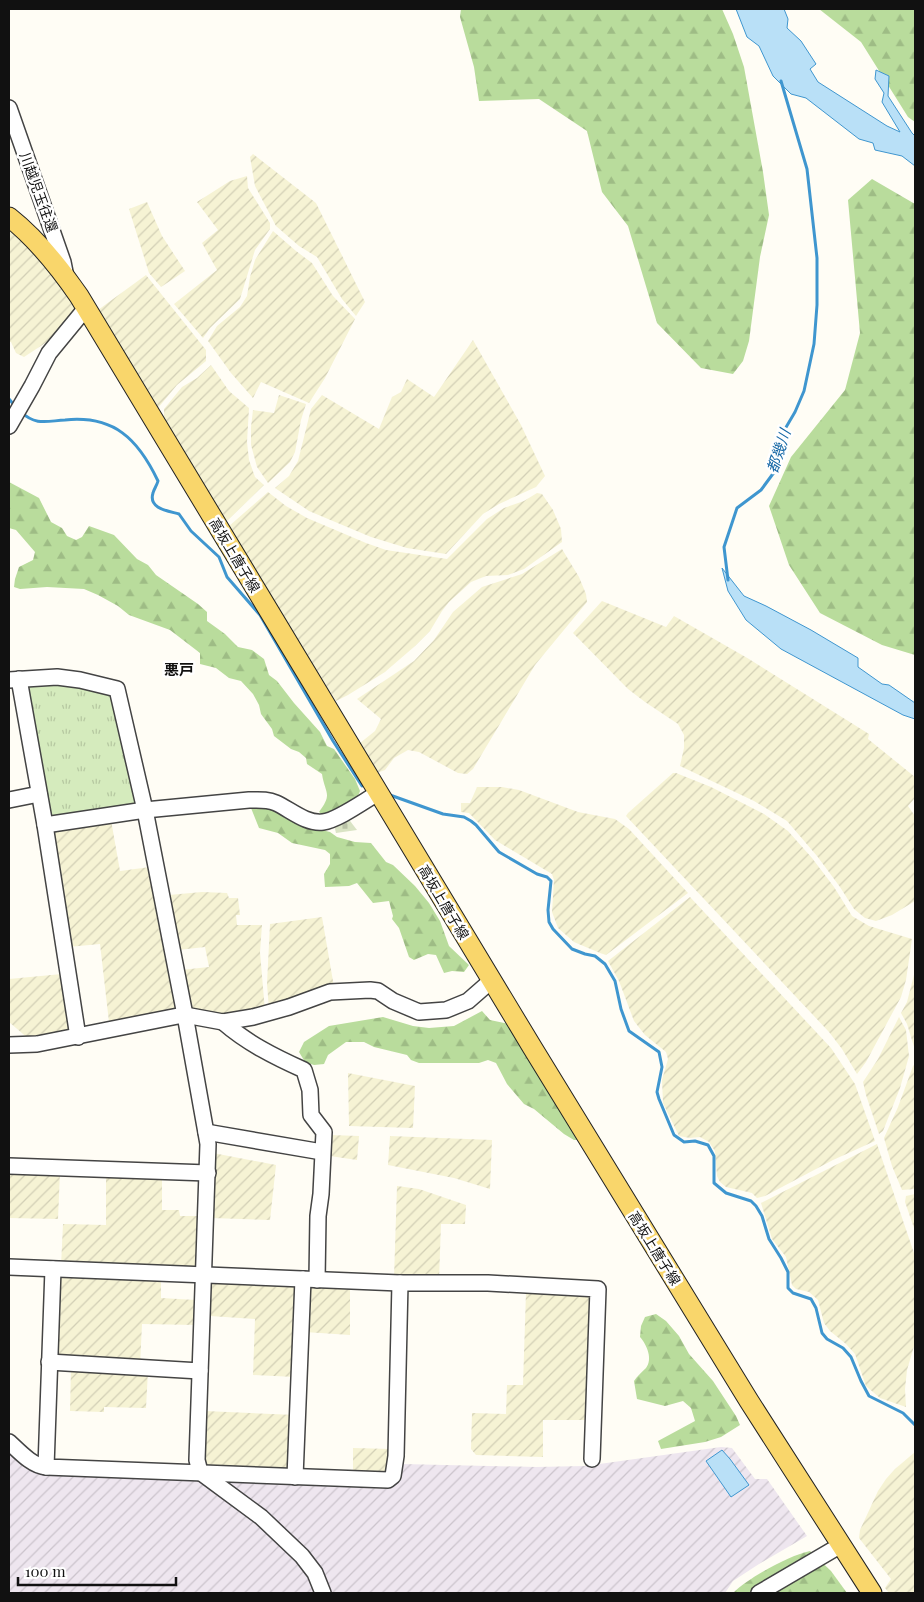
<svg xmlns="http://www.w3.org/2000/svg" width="924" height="1602" font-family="'Playfair Display','Noto Sans JP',serif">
  <defs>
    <pattern id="industrial-furrows" width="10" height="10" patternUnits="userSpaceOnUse" patternTransform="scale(1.25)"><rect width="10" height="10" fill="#eee6ef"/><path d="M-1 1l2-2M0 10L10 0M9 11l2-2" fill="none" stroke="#cbc4cc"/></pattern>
    <pattern id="farmland-furrows" width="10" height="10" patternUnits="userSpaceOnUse" patternTransform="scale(1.25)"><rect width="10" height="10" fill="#f6f3d4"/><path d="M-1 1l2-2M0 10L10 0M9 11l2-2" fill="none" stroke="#d2cfb5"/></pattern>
    <pattern id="grass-tufts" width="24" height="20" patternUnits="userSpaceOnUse" patternTransform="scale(1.25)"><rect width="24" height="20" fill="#d5ebbd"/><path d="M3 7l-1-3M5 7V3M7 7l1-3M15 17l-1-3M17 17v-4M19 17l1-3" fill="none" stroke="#b6c8a1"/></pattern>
    <pattern id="forest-firs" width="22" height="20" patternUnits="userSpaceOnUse" patternTransform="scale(1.25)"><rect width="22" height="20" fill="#b9dc9c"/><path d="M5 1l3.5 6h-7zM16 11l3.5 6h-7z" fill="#9ebc85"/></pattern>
    <pattern id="cemetery-stones" width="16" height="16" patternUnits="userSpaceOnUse" patternTransform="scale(1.25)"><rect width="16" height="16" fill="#d9e3c4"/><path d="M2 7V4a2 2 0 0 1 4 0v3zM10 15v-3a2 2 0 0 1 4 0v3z" fill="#b9c2a7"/></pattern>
  </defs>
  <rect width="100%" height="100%" fill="#fffdf5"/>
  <g fill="url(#industrial-furrows)">
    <path d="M721,1447l11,1 23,31h12l40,57 -48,28 -26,17 -8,12h-396l-58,-74 -46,-38 163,8 6,-4 8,-21 134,3 49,-1z"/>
    <path d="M9,1449l22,19 168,10 44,31 27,25 37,38 8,21h-306z"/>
  </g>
  <g fill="url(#farmland-furrows)">
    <path d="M253,154l63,49 49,99 -9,14 -14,-17 -25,-42 -18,-11 -23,-20 -21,-40 -5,-29z"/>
    <path d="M247,176l1,12 22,35v6l-15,21 -15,49 -30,29 -7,10 -29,-34 43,-34 -15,-27 16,-13 -21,-28 33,-21z"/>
    <path d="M147,202l15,34 23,35 -24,16 -12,-14 -20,-64z"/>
    <path d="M9,230l30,27 39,53 -22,26 -32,21 -8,-4 -5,-11h-2z"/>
    <path d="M273,231l23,20 16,12 21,33 22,23 -30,59 -16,25 -48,-21 -8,16 -22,-25 -23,-32 9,-15 23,-19 7,-11 3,-19 5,-17z"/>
    <path d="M146,275l60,75v11l-29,24 -19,23 -60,-98z"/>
    <path d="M473,340l48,85 24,51 -9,11 -37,17 -16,10 -37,40 -39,-6 -36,-11 -62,-26 -34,-23 14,-12 9,-15 13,-52 11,-14 57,34 13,-32 9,-5 6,-13 27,18z"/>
    <path d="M211,365l18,26 20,17 -2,34 2,18 6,17 9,8 -38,37 -62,-102v-11l18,-22 15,-9z"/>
    <path d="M279,395l27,9 -5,16 -6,32 -5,10 -22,21 -11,-16 -6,-22v-18l2,-17 21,3z"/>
    <path d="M268,492l18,14 21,12 59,25 20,7 61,9 40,-40 17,-11 20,-7 13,-8 5,1 11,16 8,19 1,13 -38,27 -16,6 -22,1 -15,6 -22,20 -7,9 -12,20 -15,15 -30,26 -37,23 -12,6 -35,-54 -73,-120z"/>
    <path d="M562,549l17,28 7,17 1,8 -52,63 -62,104 -6,5 -9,-1 -39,-21 -11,-2 -14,8 -9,12 -8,3 -17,-30 15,-12 6,-12 -24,-20 57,-38 20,-21 19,-28 29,-25 40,-13z"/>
    <path d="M602,601l64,26 8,-11 75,43 120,75 -1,5 47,38v21l-7,8 7,10v85l-23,14 -16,6 -11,-3 -11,-9 -14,-22 -23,-31 -30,-35 -33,-20 -74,-35 4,-18v-13l-6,-11 -33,-22 -17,-13 -55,-56z"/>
    <path d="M673,773h3l35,14 53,27 24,17 24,27 22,29 18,29 17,10 43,13 -6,41 -5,17 -35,65 -9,12 -15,-25 -13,-17 -203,-216 2,-3z"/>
    <path d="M477,787h25l17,3 59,22 37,7 14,10 59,64 -82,62 -6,-2 -26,-11 -16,-14 -6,-16 2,-32 -2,-6 -57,-34 -26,-27 -8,-1v-9h9z"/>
    <path d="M111,820l9,51 30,-4 28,143 -69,12 -9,-78 -32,3 -15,-119z"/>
    <path d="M202,892l25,1 2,5h9l2,17h-4l1,10h25l-2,27 5,59 -40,5 -35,-6 -9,-40 28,-3 -4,-20 -27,3 -9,-55z"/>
    <path d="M690,897l141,151 24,36 20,57 -42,19 -68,36 -8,2 -5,-5 -26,-6 -6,-5 -3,-6 -2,-25 -6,-9 -9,-5 -10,1 -11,-2 -16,-33 -1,-23 6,-21 -2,-7 -21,-17 -11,-14 -15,-40 -11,-20z"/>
    <path d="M322,917l12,70 -65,22 -2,-25 3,-60z"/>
    <path d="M915,971v79l-8,-26 -6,-11 6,-11z"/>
    <path d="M62,974l10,58 -42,8 -21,-18v-43z"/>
    <path d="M899,1017l7,13 3,26 -9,32 -17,43 -4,3 -13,-39 -3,-13 15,-23z"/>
    <path d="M915,1064v125l-13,1 -10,-24 -8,-28 14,-31 15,-41z"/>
    <path d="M348,1073l67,13 -2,42 -64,-2z"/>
    <path d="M330,1135l29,1 -2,24 -27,-4z"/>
    <path d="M390,1136l102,4 -2,49 -36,-11 -66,-13z"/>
    <path d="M877,1144l38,112v87l-8,27 -2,19 1,18 -26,-9 -14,-12 -11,-32 -9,-10 -16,-13 -6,-8 -6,-23 -9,-8 -13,-3 -4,-4 -6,-28 -14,-18 -11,-36z"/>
    <path d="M213,1153l63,12 -6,55 -59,-2z"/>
    <path d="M9,1170l51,2 -2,47 -49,-1z"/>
    <path d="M106,1175l56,1v34h17l1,6h20l-2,54 -137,-4 2,-42 43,1z"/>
    <path d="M397,1186l22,3 47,16 -1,19h-24l-2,56 -45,-2z"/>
    <path d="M915,1194v37l-10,-29 1,-6z"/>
    <path d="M59,1274l102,5v19l35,2 -1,25 -53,-1 -2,42 -85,-5z"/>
    <path d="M212,1280l87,4 -4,93 -42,-2 2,-56 -45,-3z"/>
    <path d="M310,1285l40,1v49l-45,-3z"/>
    <path d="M526,1292l64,2 3,3 -4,123h-46v37l-67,-2 -5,-6 1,-36 34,1 1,-29h16z"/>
    <path d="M71,1367l77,4 -2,37 -42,-1v5l-34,-1z"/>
    <path d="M205,1411l90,4 -5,57 -81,-3 -5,-6z"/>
    <path d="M353,1448l38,1 -1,25h-37z"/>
    <path d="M915,1452v141h-26l-4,-5 6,-9 -32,-41 1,-8 18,-39 8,-12 9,-10z"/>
  </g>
  <path fill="url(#grass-tufts)" d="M71,684l38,9 4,6 25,108 -87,14 -26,-136z"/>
  <g fill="url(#forest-firs)">
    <path d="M461,9h261l11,25 11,33 19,105 6,43 -9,42 -11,84 -6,20 -10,13 -32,-6 -44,-45 -29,-97 -26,-34 -15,-61 -48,-32 -60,2 -5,-34 -14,-50z"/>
    <path d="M819,9h96v113l-7,-5 -47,-75z"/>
    <path d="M872,179l43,25v451l-33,-10 -62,-32 -31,-48 -20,-59 22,-49 54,-67 15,-57 -12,-133z"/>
    <path d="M9,482l30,16 12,24 11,6 5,8 9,4 6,-3 7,-11 25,9 23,24 11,6 8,10 42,29 9,8v9l18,13 13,13 14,3 12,9 5,16 8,6 17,22 26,29 7,14 7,3 21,30 5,12c-5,15 -23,19 -36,25l-5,-4c14,-19 6,-18 3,-38l-15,-10 -1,-6 -7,-6 -8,-3 -17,-13 -2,-7 -11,-15 -2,-9 -6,-11 -12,-13 -12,-3 -13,-10 -16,-4v-11l-30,-23 -41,-15 -11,-9 -20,-11 -14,-6 -37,-2 -27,2 -6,-2 1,-8 4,-12 14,-7 2,-8 -19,-22 -7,-2z"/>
    <path d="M253,804l20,3 41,21 16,4 7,5 18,5 16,1 15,19 7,3 22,21 14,17 11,18 9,25 20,19 -5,7 -12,-1 -8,2 -8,-18 -8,-1 -14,6 -5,-3 -10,-29 -7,-9 1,-3 -4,-15 -16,2 -16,-20 -8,3 -24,1 -1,-13 6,-10v-10l-5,-4 -33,-7 -14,-10 -19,-5 -8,-20z"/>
    <path d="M482,1011l8,9 19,4 71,116h-6l-10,-6 -30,-25 -10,-5 -17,-20 -11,-21 -8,-3 -9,3h-60l-8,-3 -4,-5 -33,-8 -10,-5h-18l-18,13 -4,9 -10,1 -9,-3 -6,-10 5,-10 25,-16 54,-9 30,9 16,2 25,-2z"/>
    <path d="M656,1314l10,7 13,15 10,18 24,27 23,35 4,9 -19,12 -16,5 -44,7 -3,-8 37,-20 -4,-13 -8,-7 -18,5 -28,-7 -3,-18c3,-5 8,-9 12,-13 7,-9 1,-23 -6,-31l1,-11 4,-9z"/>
    <path d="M810,1551l21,20 16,22h-114c15,-15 57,-38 77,-42z"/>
  </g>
  <path fill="url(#cemetery-stones)" d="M347,817l10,13 -21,3 -1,-4 2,-8z"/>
  <g fill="#b9e0f7" stroke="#3f96cf">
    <path d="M736,9h48l4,10 -1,9 14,13 15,23 -6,5 8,13 69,44 13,6 -18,-30 2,-9 -9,-14 1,-9 13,6 -1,20 24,37 3,3v30l-13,-10 -27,-6 -2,-7 -14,-4 -53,-41 -15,-4 -18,-18 -14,-30 -12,-9z"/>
    <path d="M722,568l22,28 22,10 45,24 47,28v9l24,17 7,1 26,18v16l-12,-4 -122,-66 -35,-29 -18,-29z"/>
    <path d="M722,1450l8,9 19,26 -18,12 -25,-36z"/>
  </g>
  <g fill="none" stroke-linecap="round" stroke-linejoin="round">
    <g stroke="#3f96cf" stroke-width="3">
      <path d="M9,399l6,7"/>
      <path d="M21,412c15,14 26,9 44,8 49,-5 73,19 93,61 -1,4 -4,8 -5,12 -5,16 16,18 26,21l12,17 28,26 8,20 33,38 73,126 29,45"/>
      <path d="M728,580l-4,-33 13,-39 24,-18 14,-19 10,-42 10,-17 9,-21 10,-47 3,-39v-47l-10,-89 -26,-88"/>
      <path d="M390,795l53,19 21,3 7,4 5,4 23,27 38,22 10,3 4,4 -3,29 1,12 4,7 19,20 13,5 10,2 10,8 10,17 6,28 8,22 30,21 3,15 -5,25 2,7 15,36 10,7 11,-1 13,4 6,11v27l12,10 25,8 5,5 6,10 7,23 12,19 7,14v16l5,5 18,6 5,9 6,25 5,6 16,9 8,9 10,24 8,15 34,17 12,12"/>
    </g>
    <defs>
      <g id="minor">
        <path d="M9,108l54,154 3,15"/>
        <path d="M9,426l23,-40 17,-33 37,-45"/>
        <path d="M19,679l26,146 33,212"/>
        <path d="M9,680l48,-3 23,3 37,9 28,121 40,205 23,129 -11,316 3,12 61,45 41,39 13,17 8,20"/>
        <path d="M9,800l30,-6"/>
        <path d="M45,825l100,-15 104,-10c10,0 18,-1 27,3 15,7 30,21 47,19 15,-2 41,-21 55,-29"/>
        <path d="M223,1022c24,21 52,35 81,48l6,20 1,25 13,17 -3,62 -3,22 -1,64"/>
        <path d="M9,1045l28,-1 141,-28 7,-1 38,7 30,-5 36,-10 41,-15 40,-2 8,1 15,10 26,11 27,-2 22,-9 24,-21"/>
        <path d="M206,1132l116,20"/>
        <path d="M9,1166l199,7"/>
        <path d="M9,1267l391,16h88l110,6 -6,170"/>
        <path d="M53,1269l-7,198 342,13 5,-4 3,-20 4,-173"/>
        <path d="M49,1362l151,9"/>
        <path d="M9,1442c10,9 23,24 37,25"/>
        <path d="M295,1477l8,-198"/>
        <path d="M759,1593l82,-48"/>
      </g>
      <path id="major" d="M9,217c28,22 50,50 70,79l453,751 217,354 123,192"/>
    </defs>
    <use href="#minor" stroke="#444" stroke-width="18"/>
    <use href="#major" stroke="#222" stroke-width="21"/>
    <use href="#minor" stroke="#fff" stroke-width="15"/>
    <use href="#major" stroke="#f9d66b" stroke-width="19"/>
  </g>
  <g text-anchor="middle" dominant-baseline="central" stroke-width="5" stroke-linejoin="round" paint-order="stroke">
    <g font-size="14" fill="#111" stroke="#fff">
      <text transform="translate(39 192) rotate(70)">川越児玉往還</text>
      <text transform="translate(235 555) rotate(59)">高坂上唐子線</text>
      <text transform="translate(444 902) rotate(59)">高坂上唐子線</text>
      <text transform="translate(655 1248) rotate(58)">高坂上唐子線</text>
    </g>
    <g font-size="15" font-style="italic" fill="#1768a6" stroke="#fff">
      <text transform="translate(778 451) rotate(-72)">都幾川</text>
    </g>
    <g font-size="15" font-weight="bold" fill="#111" stroke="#fff">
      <text x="179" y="669">悪戸</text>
    </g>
  </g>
  <rect width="924" height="1602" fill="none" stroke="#111111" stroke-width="20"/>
  <path d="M18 1577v8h158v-8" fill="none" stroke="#111111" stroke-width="2.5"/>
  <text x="25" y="1577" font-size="15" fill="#111111" stroke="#ffffff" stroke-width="4" paint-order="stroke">100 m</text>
</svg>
